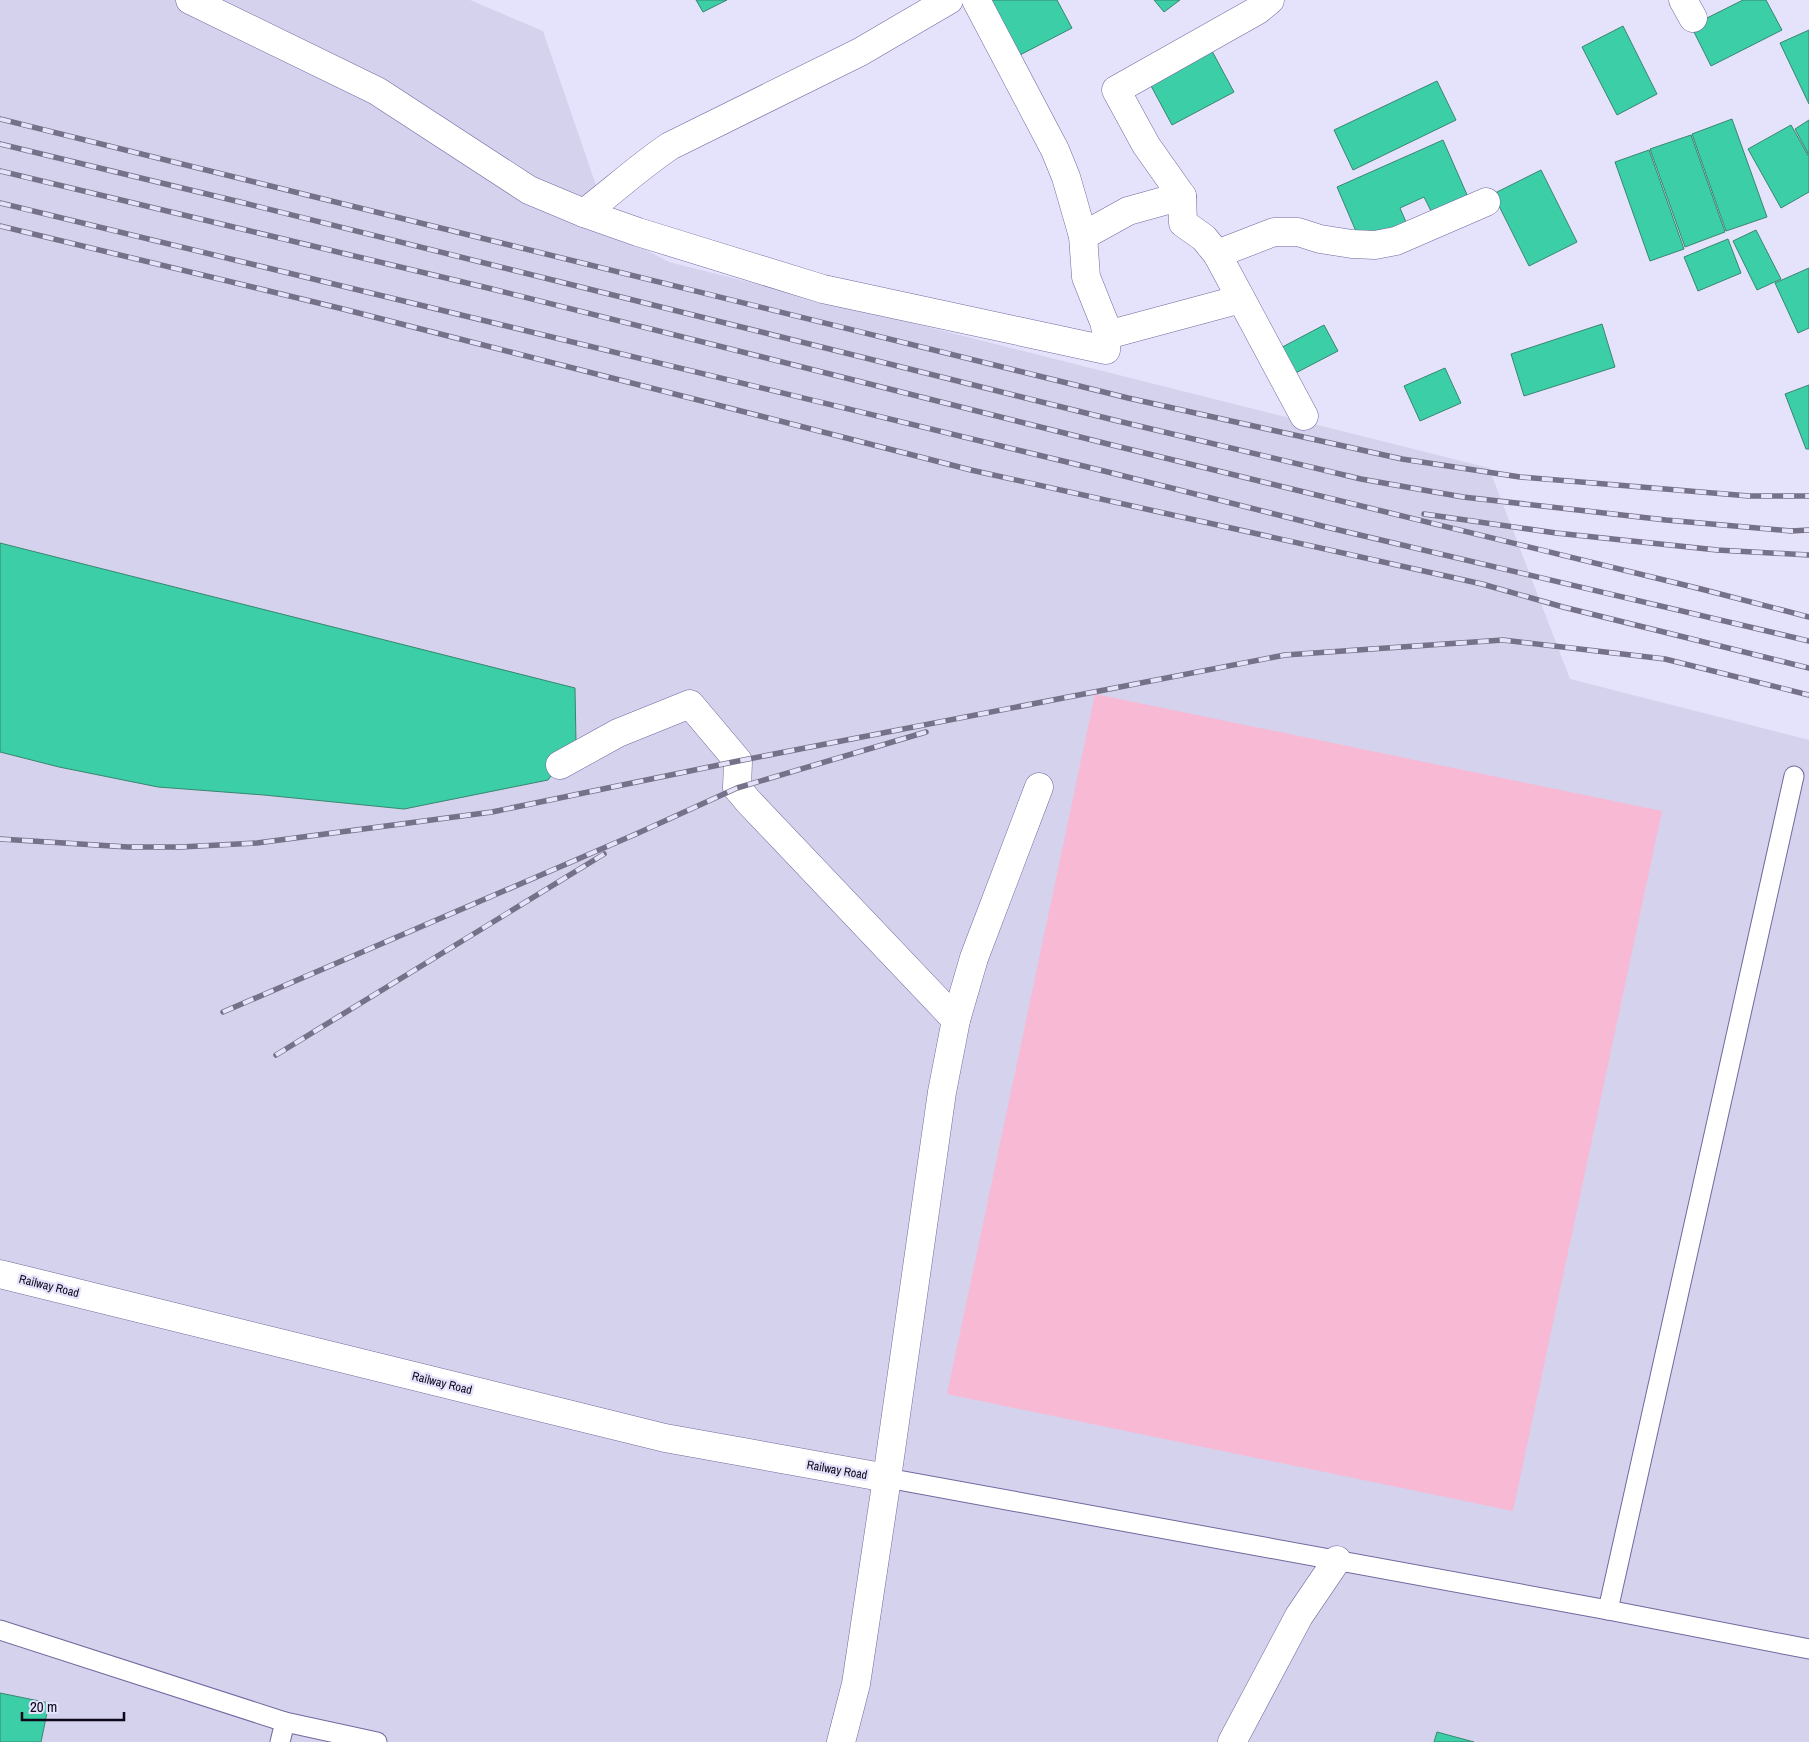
<svg xmlns="http://www.w3.org/2000/svg" width="1809" height="1742" font-family="'Archivo Narrow',sans-serif">
  <rect width="100%" height="100%" fill="#e5e2fb"/>
  <path fill="#d5d2ed" d="M0,0h470l73,31 69,201 57,30 820,206 81,211 239,61v1002h-1809z"/>
  <path fill="#f8b9d5" d="M1095,694l567,117 -149,700 -566,-117z"/>
  <g fill="#3bcea7" stroke="#39866f">
    <path d="M696,0h31l-24,12z"/>
    <path d="M988,0h69l15,28 -54,28z"/>
    <path d="M1154,0h26l-16,12z"/>
    <path d="M1743,0h23l16,30 -71,36 -20,-40z"/>
    <path d="M1623,26l34,68 -40,21 -35,-68z"/>
    <path d="M1809,30v74l-29,-61z"/>
    <path d="M1212,51l22,41 -62,33 -22,-41z"/>
    <path d="M1437,81l19,39 -103,50 -19,-40z"/>
    <path d="M1732,119l35,98 -41,14 -34,-97z"/>
    <path d="M1809,120v35l-14,-26z"/>
    <path d="M1791,125l18,32v35l-28,16 -33,-59z"/>
    <path d="M1691,135l34,97 -40,15 -35,-98z"/>
    <path d="M1443,140l25,57 -36,16 -8,-16 -24,11 6,14 -45,21 -24,-56z"/>
    <path d="M1649,150l35,99 -34,12 -35,-99z"/>
    <path d="M1541,170l36,72 -48,24 -36,-72z"/>
    <path d="M1756,230l25,49 -24,11 -24,-49z"/>
    <path d="M1728,239l13,34 -43,18 -14,-34z"/>
    <path d="M1809,268v60l-11,5 -23,-50z"/>
    <path d="M1602,324l13,43 -91,29 -13,-42z"/>
    <path d="M1324,325l14,26 -52,27 -13,-26z"/>
    <path d="M1445,368l16,35 -41,18 -16,-35z"/>
    <path d="M1809,385v64h-3l-21,-55z"/>
    <path d="M0,543l575,145 1,55 -28,37 -144,29 -140,-14 -106,-8 -99,-20 -59,-15z"/>
    <path d="M0,1693l49,10 -8,39h-41z"/>
    <path d="M1437,1732l37,10h-40z"/>
  </g>
  <g fill="none" stroke-linecap="round" stroke-linejoin="round">
    <defs>
      <g id="lane">
        <path d="M887,1478l721,132 201,39"/>
        <path d="M1608,1610l186,-834"/>
        <path d="M0,1630l285,92 92,20"/>
        <path d="M280,1742l5,-20"/>
      </g>
      <g id="street">
        <path d="M190,0l187,91 152,99 55,23 54,19 185,57 283,61 1,-15 -3,-13 -18,-45 -3,-41 -17,-59 -11,-27 -79,-150"/>
        <path d="M1683,0l10,18"/>
        <path d="M1182,196l-36,-51 -30,-55 142,-80 12,-10"/>
        <path d="M584,213c29,-22 56,-47 86,-67l190,-94 89,-52"/>
        <path d="M1083,236l45,-25 54,-15 1,27 21,15 13,16 87,162"/>
        <path d="M1217,254l57,-22h24l22,7 32,5 23,1 21,-4 90,-39"/>
        <path d="M1107,335l134,-36"/>
        <path d="M560,765l58,-32 72,-29 48,57 -1,27 11,13 208,219"/>
        <path d="M887,1478l55,-386 14,-72 18,-62 65,-171"/>
        <path d="M1232,1742l67,-126 38,-56"/>
      </g>
      <path id="secondary" d="M0,1274l665,164 222,40 -31,206 -15,58"/>
    </defs>
    <use href="#lane" stroke="#71689f" stroke-width="21"/>
    <use href="#street" stroke="#71689f" stroke-width="29"/>
    <use href="#secondary" stroke="#71689f" stroke-width="29"/>
    <use href="#lane" stroke="#fff" stroke-width="19"/>
    <use href="#street" stroke="#fff" stroke-width="28"/>
    <use href="#secondary" stroke="#fff" stroke-width="28"/>
    <defs>
      <g id="rail">
        <path d="M0,119l1128,279 274,61 118,18 229,19h60"/>
        <path d="M0,144l240,58 878,219 243,58 102,18 203,23 125,11 18,-1"/>
        <path d="M0,171l492,118 620,156 589,144 108,28"/>
        <path d="M0,203l1104,268 222,56 483,114"/>
        <path d="M0,226l339,82 632,162 511,114 81,23 246,61"/>
        <path d="M1424,514l132,19 161,17 92,5"/>
        <path d="M0,839l128,8h53l76,-4 235,-31 246,-51 547,-106 218,-15 162,19 144,36"/>
        <path d="M223,1012l413,-178 101,-46 189,-56"/>
        <path d="M276,1055l328,-201"/>
      </g>
    </defs>
    <use href="#rail" stroke="#757188" stroke-width="5.5"/>
    <use href="#rail" stroke="#e5e2fb" stroke-width="4" stroke-dasharray="11" stroke-linecap="butt"/>
  </g>
  <g text-anchor="middle" dominant-baseline="central" stroke-width="4.5" stroke-linejoin="round" paint-order="stroke">
    <g font-size="12" fill="#0c071b" stroke="#e5e2fb">
      <text transform="translate(49 1286) rotate(14)">Railway Road</text>
      <text transform="translate(442 1383) rotate(14)">Railway Road</text>
      <text transform="translate(837 1470) rotate(10)">Railway Road</text>
    </g>
  </g>
  <path d="M22 1712v8h102v-8" fill="none" stroke="#0c071b" stroke-width="2.5"/>
  <text x="30" y="1712" font-size="15" fill="#0c071b" stroke="#e5e2fb" stroke-width="4" paint-order="stroke">20 m</text>
</svg>
